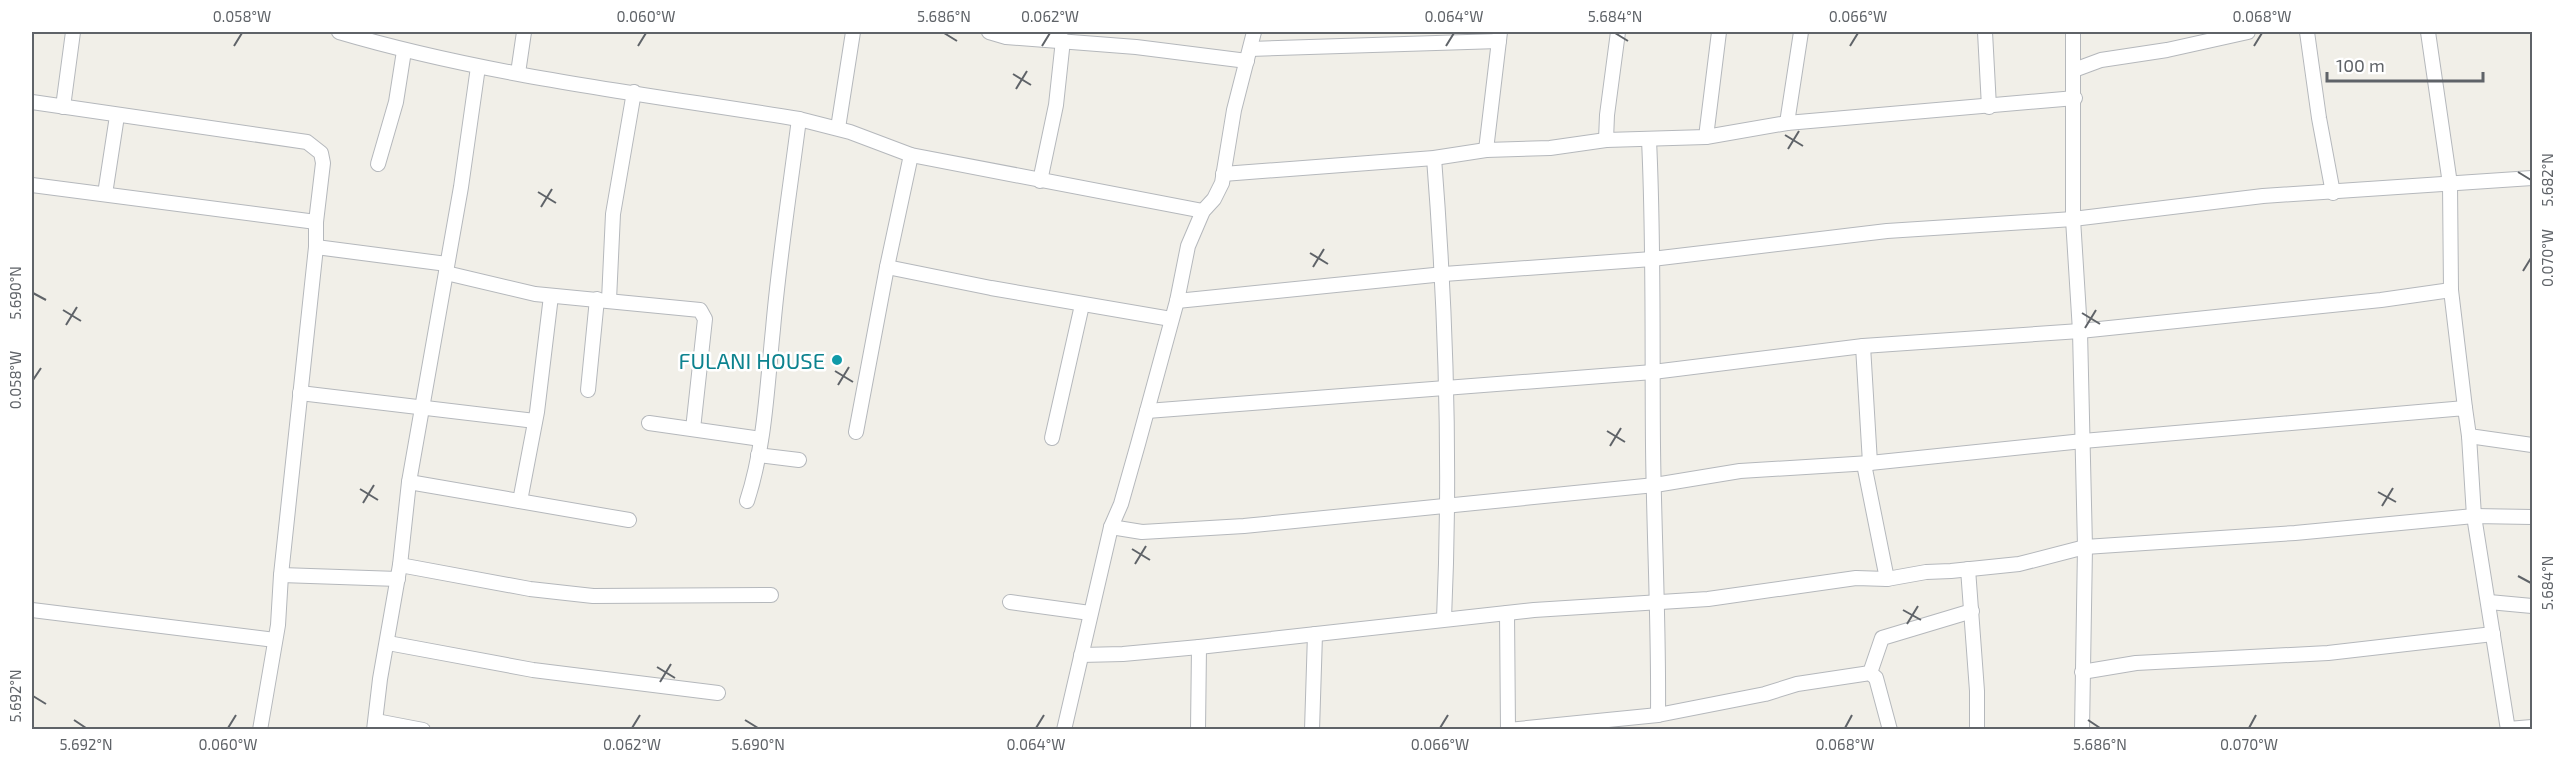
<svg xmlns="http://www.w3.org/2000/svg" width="2564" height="761" font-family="'Exo 2',sans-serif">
  <rect width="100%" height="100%" fill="#f1efe8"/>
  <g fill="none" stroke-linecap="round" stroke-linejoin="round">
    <defs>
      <g id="minor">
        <path d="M339,32c149,44 306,62 460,87l51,13 61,23 292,56"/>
        <path d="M989,32l17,5 130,10 111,14"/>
        <path d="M1985,32l4,75"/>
        <path d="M2073,32v187l7,112 5,216 -3,183"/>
        <path d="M2307,32l12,86 14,75"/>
        <path d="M2428,32l22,152 1,106 14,118"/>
        <path d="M1250,49l249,-8"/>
        <path d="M2074,70l27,-10 66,-10 81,-18"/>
        <path d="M518,73l6,-41"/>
        <path d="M32,102l275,40 14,11 2,10 -7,59v25l-35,328 -3,50 -18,105"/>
        <path d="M63,107l10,-75"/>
        <path d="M1787,123l14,-91"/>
        <path d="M838,128l15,-96"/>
        <path d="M1706,137l13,-105"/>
        <path d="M1606,140l1,-25 11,-83"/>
        <path d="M1649,140c5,102 3,204 4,306 1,90 6,179 5,269"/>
        <path d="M1486,150l14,-118"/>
        <path d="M1434,158c12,153 17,307 10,461"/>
        <path d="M378,164l18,-62 8,-51"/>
        <path d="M1223,174l211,-16 52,-8 64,-2 56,-8 100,-3 81,-14 288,-25"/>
        <path d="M1040,181l16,-76 7,-65"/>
        <path d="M32,185l284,37"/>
        <path d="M105,194l12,-78"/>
        <path d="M316,247l131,17"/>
        <path d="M887,267l104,21 180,31"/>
        <path d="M446,273l89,21 165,16 5,9 -12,110"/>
        <path d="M609,300l4,-86 21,-122"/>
        <path d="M1177,301l267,-27 208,-15 235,-28 186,-12 190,-23 269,-18"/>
        <path d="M1863,346l7,117"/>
        <path d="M588,390l9,-91"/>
        <path d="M300,393l235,28"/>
        <path d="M1147,411l506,-39 210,-26 217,-15 301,-31 70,-10"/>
        <path d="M649,423l112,16"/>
        <path d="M856,432l31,-165 24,-112"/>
        <path d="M2469,436l5,80 34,214"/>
        <path d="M1052,438l30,-133"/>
        <path d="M758,455l41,5"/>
        <path d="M1864,464l23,115"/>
        <path d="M409,482l220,38"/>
        <path d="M520,501l17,-89 14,-116"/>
        <path d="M747,501c18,-55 20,-115 26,-172 6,-70 17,-140 26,-210"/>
        <path d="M1111,527l31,5 102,-6 411,-41 85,-14 130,-8 213,-22 382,-33 4,28 63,9"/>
        <path d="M400,565l130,24 63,7 178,-1"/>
        <path d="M1968,569l9,122v39"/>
        <path d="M281,575l117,4"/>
        <path d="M1010,602l80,11"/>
        <path d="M2489,602l43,4"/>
        <path d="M32,610l243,30"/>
        <path d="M1507,613l1,117"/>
        <path d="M388,643l145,27 185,23"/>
        <path d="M1081,655l42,-1 76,-7 335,-37 174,-11 148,-21 31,1 39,-7 25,-1 68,-7 66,-17 210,-14 179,-17 58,1"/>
        <path d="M2082,672l54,-9 192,-10 165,-19"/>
        <path d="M1870,673l12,-35 90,-27"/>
        <path d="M376,721l47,9"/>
        <path d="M2508,729l24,-2"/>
        <path d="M374,730l6,-51 20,-114 9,-83 52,-295 17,-120"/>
        <path d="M1064,730l47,-203 10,-23 17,-60 39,-143 11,-55 15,-35 11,-12 8,-16 12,-73 20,-78"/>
        <path d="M1198,730l1,-83"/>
        <path d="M1312,730l3,-96"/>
        <path d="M1508,730l150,-15 107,-21 32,-10 73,-11 6,5 14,52"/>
      </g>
    </defs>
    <use href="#minor" stroke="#b5b8bc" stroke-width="16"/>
    <use href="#minor" stroke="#fff" stroke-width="14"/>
  </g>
  <path fill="none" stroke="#5f6368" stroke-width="2" d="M944,33l13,8M1615,33l13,8M234,46l8,-13M638,46l8,-13M1042,46l8,-13M1446,46l8,-13M1850,46l8,-13M2254,46l8,-13M1013,74l18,11M1016,89l11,-18M1785,135l18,11M1788,149l11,-18M2518,172l13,8M538,192l18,11M541,207l11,-18M1310,253l18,11M1313,267l11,-18M2523,271l8,-13M33,293l13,7M63,310l18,11M2082,313l18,11M66,325l11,-18M2085,328l11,-18M835,371l18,11M33,380l8,-12M838,385l11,-18M1607,431l18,11M1610,446l11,-18M360,489l18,11M2378,492l18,10M363,503l11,-18M2382,506l11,-18M1132,549l18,11M1135,564l11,-18M2518,576l13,7M1903,610l18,10M1907,624l11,-18M657,667l18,11M660,682l11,-18M33,696l13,8M74,720l12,8M745,720l13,8M2088,720l12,8M228,728l8,-13M632,728l8,-13M1036,728l8,-13M1440,728l8,-13M1845,728l7,-13M2249,728l7,-13"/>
  <circle fill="#0f9aa8" stroke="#fff" stroke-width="2" cx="837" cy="360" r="6"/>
  <g text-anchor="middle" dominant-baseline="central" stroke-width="5" stroke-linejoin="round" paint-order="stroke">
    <g font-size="22" fill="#0d838f" stroke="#fff" text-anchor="end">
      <text x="825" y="360">FULANI HOUSE</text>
    </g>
  </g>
  <rect width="2564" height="761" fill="none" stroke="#ffffff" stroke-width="66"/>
  <path d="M2327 72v9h156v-9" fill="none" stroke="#5f6368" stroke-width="3"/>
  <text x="2336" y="72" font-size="18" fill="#5f6368" stroke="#ffffff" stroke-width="4.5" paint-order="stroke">100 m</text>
  <rect x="33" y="33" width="2498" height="695" fill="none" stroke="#5f6368" stroke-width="2"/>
  <g font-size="15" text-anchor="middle" fill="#5f6368">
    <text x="242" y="22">0.058°W</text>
    <text x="646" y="22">0.060°W</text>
    <text x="944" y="22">5.686°N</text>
    <text x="1050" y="22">0.062°W</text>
    <text x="1454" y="22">0.064°W</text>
    <text x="1615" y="22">5.684°N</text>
    <text x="1858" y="22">0.066°W</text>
    <text x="2262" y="22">0.068°W</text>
    <text transform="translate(2548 180) rotate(-90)" y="5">5.682°N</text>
    <text transform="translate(2548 258) rotate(-90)" y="5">0.070°W</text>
    <text transform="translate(16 293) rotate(-90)" y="5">5.690°N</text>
    <text transform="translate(16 380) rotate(-90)" y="5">0.058°W</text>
    <text transform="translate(2548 583) rotate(-90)" y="5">5.684°N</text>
    <text transform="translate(16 696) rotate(-90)" y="5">5.692°N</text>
    <text x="86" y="750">5.692°N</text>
    <text x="228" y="750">0.060°W</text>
    <text x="632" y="750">0.062°W</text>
    <text x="758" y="750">5.690°N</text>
    <text x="1036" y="750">0.064°W</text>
    <text x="1440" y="750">0.066°W</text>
    <text x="1845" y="750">0.068°W</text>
    <text x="2100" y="750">5.686°N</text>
    <text x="2249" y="750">0.070°W</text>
  </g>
</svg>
